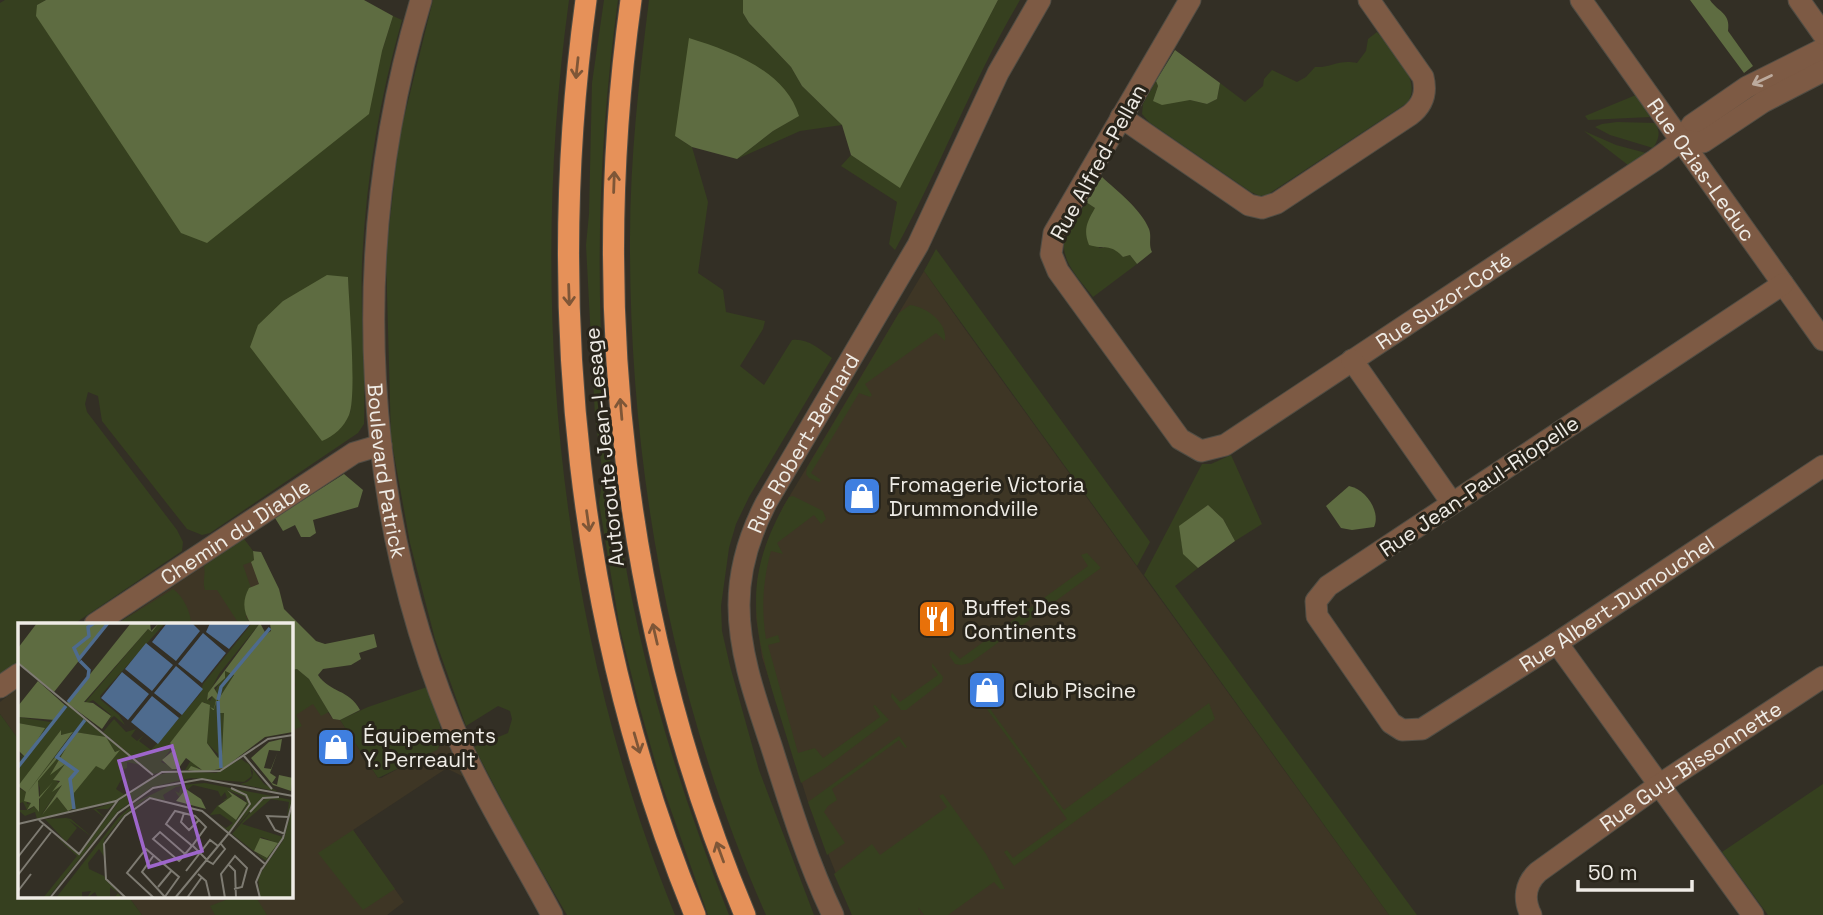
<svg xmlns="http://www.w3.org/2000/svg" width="1823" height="915" font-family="'Space Grotesk',sans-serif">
  <rect width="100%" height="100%" fill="#332f25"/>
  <g fill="#3e3625">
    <path d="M924,271l38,54 427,590h-537l-44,-113 -46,-145 -6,-39 1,-37 9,-36 17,-38z"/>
    <path d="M244,539l9,12 1,12 20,61h-157z"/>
    <path d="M291,665l42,54 7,1 38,58h3l59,-32 1,-16 23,47 -14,-7h-6l-91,60 51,72 -17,13h-245l-14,-19h162z"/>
    <path d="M19,687v53l-19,-26v-12z"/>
  </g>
  <g fill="#36401f" fill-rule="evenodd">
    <path d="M5,0h41l-9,5 345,46 11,-35 9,4c-23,80 -36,160 -40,243 -2,54 4,108 2,161l-6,9 -148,100 -8,2 -15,-6 -85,-108 -4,-25 -10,-4 -3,12 2,8 90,118 6,12 -1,9 -108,73h-55v37l-19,13v-671zM348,278l4,115 -2,20 -67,-112 32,-17z"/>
    <path d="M433,0h136c-42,304 -10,630 106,915h-108l-50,-86 -43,-82 34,-14 4,-14 -2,-8 -12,-5 -32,20 -31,-87 -25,-96 -19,-105 -5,-182 13,-118z"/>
    <path d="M604,0h14c-32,233 -24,477 39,704 20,72 45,142 72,211h-21l-48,-136 -21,-74 -19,-76 -21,-126 4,-27 -8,-60 -9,-171 3,-31 3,-131z"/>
    <path d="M649,0h94v13l6,10 42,44 11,19 40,39 -42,6 -63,28 36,-28 25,-15 -123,20 17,11 16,55 -10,71 25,17 3,22 39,9 -2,8 -23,37 24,19 28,-45c16,-2 27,9 40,18l-83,139 -13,27 -7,24 -8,58 1,25 8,35 29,104 55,145h-48c-94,-211 -137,-447 -136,-677 0,-79 9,-159 19,-238z"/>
    <path d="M998,0h22c-48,81 -80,168 -125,250l-6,-6 8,-42 -56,-36 10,-11 49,32z"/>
    <path d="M1377,32c14,18 47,48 30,71l-140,92 -7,1 -9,-4 -102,-70 -7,-8 1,-10 13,-23 2,5 -5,15 37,-1 17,4 10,-5 3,-16 25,19 18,-16 1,-7 8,-9 25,12 9,-5 9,-10c17,1 23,-8 42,-4l9,-12 2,-12z"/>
    <path d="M1636,95l14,22 -62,3 -3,-4z"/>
    <path d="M1617,122l38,1c6,9 4,16 -2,25l-43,-13 -15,-8 7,-3z"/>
    <path d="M1584,131l32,14 30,8 -18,12z"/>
    <path d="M1086,202l9,6 4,40c12,-2 16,0 24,9l7,-2 7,9 -44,33c-12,-16 -31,-34 -29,-55z"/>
    <path d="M936,249l214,293 -13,24 -213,-295z"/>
    <path d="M910,305c17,2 38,18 35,36l-9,-8 -71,51 7,11 -2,2 -11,-4 -48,80 10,7 -2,2 -10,-4 -3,-4 1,-6 92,-155z"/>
    <path d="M1231,455l31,69 -27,17 -12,-22 -15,-14 -28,21 3,27 15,15 -23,18 242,329h-28l-245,-340 58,-111h9z"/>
    <path d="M793,496l30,15 3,8 -5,5 -7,-9 -37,28 6,11 -12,-3c-8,29 -10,57 -5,88l12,-4 2,7 -12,3 30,108 17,-5 8,10 57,-41 -7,-11 2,-1 14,15 -65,49 -23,14c-9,-28 -17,-55 -26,-83 -24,-81 -31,-127 14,-203z"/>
    <path d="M244,539l9,12 1,10 -11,4 8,23 -5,29 5,7h-12l-22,-34h-12c-3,-8 1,-15 -1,-24z"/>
    <path d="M1087,553l14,15 -131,95 -9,2 -6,-1 -6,-9 2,-5 9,9 128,-93 -7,-11z"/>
    <path d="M173,589c10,7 18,23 18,35h-74z"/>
    <path d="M932,663l11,14 -1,5 -36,28h-5l-10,-13 1,-4 8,9 38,-27 -6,-8z"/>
    <path d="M296,668l13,11 20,33 -8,4 -8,-12 -17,11 6,11 -10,5 -2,-42 6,-4 -5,-6v-9z"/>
    <path d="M427,687c6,19 21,45 10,63l-59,28 -38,-58 28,-13z"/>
    <path d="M1209,703l6,16 -201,147 -10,-14 3,-2 6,8 54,-39 -81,-111 2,-2 76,104z"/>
    <path d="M0,714l19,26v156h109l14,19h-142z"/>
    <path d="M899,736l8,11 -2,1 -6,-8 -67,49 5,11 -9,6 -4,6 21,31 -18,12 -19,-53z"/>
    <path d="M1823,784v131h-55l-46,-63z"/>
    <path d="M943,794l43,60 19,35h-5l-6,-7 -46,33h-24l-6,-8 3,8h-69l-18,-41 38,-30 8,11 67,-48 -8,-11z"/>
    <path d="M353,830l42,59 -32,21 -45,-57z"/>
    <path d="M236,896l20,1 11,18h-52l-5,-9z"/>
  </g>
  <g fill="#5e6c41">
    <path d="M46,0h318l29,16 -11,35 -13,63 -162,129 -26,-10 -145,-217 1,-11z"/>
    <path d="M743,0h255l-98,188 -49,-33 -9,-30 -40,-39 -11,-19 -42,-44 -6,-10z"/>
    <path d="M1690,0h20c8,12 21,13 18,31l25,35 -9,7z"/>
    <path d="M689,38c41,13 96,32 110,78l-26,15 -36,28 -45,-12 -17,-11z"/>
    <path d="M1175,50l45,33 -3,16 -10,5 -17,-4 -28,5 -9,-4 5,-15 -2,-5z"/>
    <path d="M1102,177c15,14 39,32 47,52 3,8 -1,15 3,23l-15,12 -7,-9 -7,2c-13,-14 -18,-7 -34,-12 -6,-15 -2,-23 6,-37l-9,-6z"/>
    <path d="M327,275l21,2c1,27 9,119 1,138 -5,12 -15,21 -27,26l-72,-94 8,-22 25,-24z"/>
    <path d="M344,474l19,16 -5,17 -45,13 3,13 -6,4h-9l-6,-12 -12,6 -8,-13z"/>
    <path d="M1349,486c17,3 32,26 25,41l-22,3 -11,-2 -15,-22z"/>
    <path d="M1208,505l15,14 12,22 -37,27 -15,-14 -4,-28z"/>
    <path d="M253,551l8,1 18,37 5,20 32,32 9,3 49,-10 3,13 -18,6 2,6 -10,6 -28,4 -5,6c12,18 31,14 42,35l-20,10 -7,-1 -24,-40 -12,-10 -6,1 -1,-46h-39c-8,-12 -9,-23 -2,-36l10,-4 -8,-22 3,-2z"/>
  </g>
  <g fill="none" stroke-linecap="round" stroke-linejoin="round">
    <defs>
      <g id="minor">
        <path id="s1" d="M421,0c-74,246 -62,516 43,752 26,56 59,108 88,163"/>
        <path id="s2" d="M1190,0l-136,233 -3,21 7,17 122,168 21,12 24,-6 430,-285 26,-19 11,-16 55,-38 76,-38"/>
        <path id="s3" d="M1581,0l242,340"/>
        <path d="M1799,0l24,34"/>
        <path d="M1121,117l128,88 13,3 15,-5 133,-88c13,-10 17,-22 13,-38l-54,-77"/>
        <path d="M1681,141l22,1 60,-40 60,-31"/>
        <path id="s4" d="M1783,284l-455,302 -12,15 1,15 74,107 11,7 20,-1 135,-86 266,-177"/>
        <path d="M1352,360l100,143"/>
        <path id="s5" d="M95,624l259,-171 27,-8"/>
        <path d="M1557,643l196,272"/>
        <path d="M0,687l19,-13"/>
        <path id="s6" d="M833,915c-26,-54 -44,-113 -62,-170 -15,-45 -32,-91 -32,-140 0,-36 10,-69 27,-102l152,-258 80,-172 42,-73"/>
        <path id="s7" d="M1531,915c-8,-16 -6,-31 7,-43l121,-87 164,-108"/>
      </g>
      <g id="highway">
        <path d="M586,0c-42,306 -9,627 109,915"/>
        <path d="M631,0c-43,308 -7,628 114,915"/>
      </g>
    </defs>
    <use href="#minor" stroke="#514d44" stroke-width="23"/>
    <use href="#highway" stroke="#514d44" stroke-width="23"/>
    <use href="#minor" stroke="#7d5a44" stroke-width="21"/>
    <use href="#highway" stroke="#e69159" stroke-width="21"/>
  </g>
  <defs><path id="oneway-shaft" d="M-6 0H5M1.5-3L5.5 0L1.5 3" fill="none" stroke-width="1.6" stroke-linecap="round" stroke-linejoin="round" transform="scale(1.75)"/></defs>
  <g stroke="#7e5637">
    <use href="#oneway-shaft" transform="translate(577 68) rotate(96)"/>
    <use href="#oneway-shaft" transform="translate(614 182) rotate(-88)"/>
    <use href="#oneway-shaft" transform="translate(569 295) rotate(88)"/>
    <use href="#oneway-shaft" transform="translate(621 409) rotate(-95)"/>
    <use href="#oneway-shaft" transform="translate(588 521) rotate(82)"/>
    <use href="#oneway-shaft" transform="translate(655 634) rotate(-103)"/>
    <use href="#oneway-shaft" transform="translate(637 743) rotate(74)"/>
    <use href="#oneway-shaft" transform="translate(720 852) rotate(-110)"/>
  </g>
  <use stroke="#bcaa9d" href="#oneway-shaft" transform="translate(1762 80) rotate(155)"/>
  <defs>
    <symbol id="shop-square" viewBox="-11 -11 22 22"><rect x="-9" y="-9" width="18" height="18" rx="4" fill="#3f7fe0" stroke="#29251b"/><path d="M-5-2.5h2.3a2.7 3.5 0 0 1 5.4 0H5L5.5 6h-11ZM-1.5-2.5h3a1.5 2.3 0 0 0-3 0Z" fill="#fff"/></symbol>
    <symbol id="restaurant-square" viewBox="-11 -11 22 22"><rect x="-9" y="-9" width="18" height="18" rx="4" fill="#e8710a" stroke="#29251b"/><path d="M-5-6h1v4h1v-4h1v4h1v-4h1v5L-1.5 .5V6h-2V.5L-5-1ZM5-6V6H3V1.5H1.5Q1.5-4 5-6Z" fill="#fff"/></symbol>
  </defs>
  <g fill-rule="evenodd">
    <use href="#shop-square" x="840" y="474" width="44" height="44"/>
    <use href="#restaurant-square" x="915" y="597" width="44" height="44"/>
    <use href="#shop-square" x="965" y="668" width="44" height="44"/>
    <use href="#shop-square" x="314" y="725" width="44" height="44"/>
  </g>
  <g text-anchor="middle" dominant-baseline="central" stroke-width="6" stroke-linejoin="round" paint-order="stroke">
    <g font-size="21" fill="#efece6" stroke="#29251b">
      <text transform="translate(1098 162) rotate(-61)">Rue Alfred-Pellan</text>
      <text stroke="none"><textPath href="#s3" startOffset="208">Rue Ozias-Leduc</textPath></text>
      <text stroke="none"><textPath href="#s2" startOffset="828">Rue Suzor-Coté</textPath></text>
      <text stroke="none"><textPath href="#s6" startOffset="502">Rue Robert-Bernard</textPath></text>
      <text transform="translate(604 447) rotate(-96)">Autoroute Jean-Lesage</text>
      <text stroke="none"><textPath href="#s1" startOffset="476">Boulevard Patrick</textPath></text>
      <text transform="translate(1479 486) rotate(-34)">Rue Jean-Paul-Riopelle</text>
      <text stroke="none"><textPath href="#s5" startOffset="168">Chemin du Diable</textPath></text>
      <text stroke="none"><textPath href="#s4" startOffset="975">Rue Albert-Dumouchel</textPath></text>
      <text stroke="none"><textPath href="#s7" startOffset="233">Rue Guy-Bissonnette</textPath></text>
    </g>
    <g font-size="21" fill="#efece6" stroke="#29251b" text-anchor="start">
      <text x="889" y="484">Fromagerie Victoria<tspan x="889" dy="24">Drummondville</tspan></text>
      <text x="964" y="607">Buffet Des<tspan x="964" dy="24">Continents</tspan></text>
      <text x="1014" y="690">Club Piscine</text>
      <text x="363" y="735">Équipements<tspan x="363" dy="24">Y. Perreault</tspan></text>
    </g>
  </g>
  <g transform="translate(18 623)">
    <rect width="275" height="275" fill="#332f25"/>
    <path d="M141,0h6l-65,73 1,4 18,15 6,10 -11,-9 -5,4 2,-5 -18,-15 -10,5 65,-76 4,3zM234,0h8l-41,51 -12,23 3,4 15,-30 9,4 -16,25 1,13h5l1,49 -5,-5 -3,4 1,-7 -11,-11 2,-36 -5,-5 -34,41 17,9 14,20h8h-8l-16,-2 6,-10 -19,-12 -11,14 17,7 -25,5 -50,-42 11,-13 12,13 10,-3 -5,7 6,5 7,-6 -5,6 12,9 49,-56 3,-10zM49,81l74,61 -14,-3v6l-6,2 1,8 8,2h-9l-5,9 9,6 -8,5 -80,19 -2,-7 -10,4 -7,-6h11l5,-4 5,6 1,-24 -3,-7 -11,12 1,11 9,-3 -9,9 -4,-8 -5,2v-37l7,-8 -7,5 4,-7 -4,-3 8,3 18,-29 -26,-5v-6l32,5zM43,107l-1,5 13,-2 -47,59 -7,-4zM57,109l30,5 10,15 4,-2 -15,20 -8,-5 -22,28 -1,17 -5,1 -11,-14 -16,18 21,-30 -8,-6 11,-15 -13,8 14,-24 -27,30zM226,135l20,26 15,8 -39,-8 7,-2 5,-4 1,-6 -3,-6 2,10 -8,6 -53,-4 -39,9 -34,24 -70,87h-5l34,-42 -22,-20 24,19 41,-55 31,-23 23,-6 42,2 25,-14 7,5zM187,160l87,17 -5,18 2,-16 -18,-3 -29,25 41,13 -17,24 -34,-27 27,-32 12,-6 -11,4 -29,33 16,-21 -18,19 -2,-1 -10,-8 9,6 7,-5 -13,-9 -10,1 8,-10 18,15 11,-16 -2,-7 -18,-7 5,6 -5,4 -5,1 5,-3 -2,-6 -4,5 -3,-6 -25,-6 -14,12 -4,-6 4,2 2,-7 -5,1 -13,8 2,5 -18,-2 -23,17 -20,25 1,18 -6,-9 -11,14 1,6 15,7 18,22h-8l4,-5 -8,-6v11h-12l-3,-6 -8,6 4,-7 -9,1v6h-26l62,-80 18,-16 33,-16zM243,214l16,6 -10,15 -13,-6zM98,179l-8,7h-12l10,10 -13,-10 -27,9 5,1 21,18 -23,-17 8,8 -11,14 -21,-23 20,-1zM275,181v94h-33l-2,-21 26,-38z" fill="#36401f" fill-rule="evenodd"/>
    <path d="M19,0h72l-55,69 -36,-29v-15zM113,0h19l1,8 8,-8 -7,9 -4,-3 -64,73 9,1 18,13 -9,13 -35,-26zM242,0l6,11 5,-3 -1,-8h23v109l-28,5 -41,31 -14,3 -9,1 -13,-2 3,-4 11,4 -16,-12 -8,11h-6l-10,-9 13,-11 -5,-6 32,-41 8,3 -3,38 11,15 4,-3 2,-42h-5l-1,-13 16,-25 -9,-4v7l-11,10 4,7 -4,15h-1l-3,-3 4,2 2,-9 -4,-4 -5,4 1,-7zM20,58l28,25 -11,14 -37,-3v-11zM0,100l27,5 -19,30 -8,-8zM43,107v5l12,-3 -46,61 48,-61 31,5 9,15 5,-2 -16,20 -8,-4 -22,27v15l-6,3 -11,-14 -15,18 20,-30 -10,7 8,-11 -7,-1 12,-16 -15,11 16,-27 -28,33 1,16 14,-15 -14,17v13l-5,-6 -7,4 4,-7 -7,-2 2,-9 -8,-6zM264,116l-2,12 -11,-1 -5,18 7,1 7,-18 -8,22 6,4 -4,6 5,2 2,-10 14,3 -2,13 -18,-6 -22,-27 18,-16zM168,166l15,10 5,10 -30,-8zM209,167l20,13 -11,17 -18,-14 14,-10zM242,215l18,5 -11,15 -13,-7z" fill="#5e6c41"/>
    <path d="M149,0h25l8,8 -24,30 -24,-19zM192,0h41l-22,26 -23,-17zM185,10l23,20 -24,30 -24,-19zM128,20l27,22 -21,26 -27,-22zM158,43l27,23 -21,26 -28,-22zM104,49l27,22 -21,26 -27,-22zM134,73l27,22 -21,26 -27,-22z" fill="#4e6b8e"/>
    <path fill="none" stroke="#4e6b8e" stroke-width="3.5" d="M76,0l-6,4 1,9 -15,12 5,11 29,-36M200,77l3,-13 49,-59M200,78l3,67M50,79l20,-25 1,-7 -9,-9M0,144l48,-61M56,186l-4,-30 7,-8 -20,-14 28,-37"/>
    <path fill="none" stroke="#7e7b72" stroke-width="2" d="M0,40l135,112M226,133l28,33M232,189l13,-14 16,-1M166,190l-3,9 8,8 10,-10M21,197l40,34 39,-54M0,201l98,-23 46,-29 58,-1 48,-32 25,-4M211,210l21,-29 -4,-9 -15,-7M267,211l-10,-4 -8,-14 22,1M167,231l-25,-22 -7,7 26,22 1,-1 11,-13 1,-1 14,-19 -11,-11 -20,-5 -9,13 24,20 2,2h1l14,14M136,232l-12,17 23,25M0,234l25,-32M188,237l7,4 12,-15 -4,-5M210,241l7,7 1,27M244,246l21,-31 10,-38M168,248l24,-31 8,6M180,251l8,7 4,17M0,252l33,-43M140,264l14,-17M0,268l13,-17M32,275l68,-85 35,-25 49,-9 91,17M108,275l-20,-19 -2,-35 21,-28 25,-18 52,13 63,53M136,275l-27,-25 19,-24 33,28 -15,21M157,275l54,-65M169,275l15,-21M207,275l-4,-24 14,-18 12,12 -5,19 -8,2M242,275l-4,-16 6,-14"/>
    <path fill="#9e66cb" fill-opacity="0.15" stroke="#9e66cb" stroke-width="3.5" d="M154,123l30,105 -53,16 -30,-106z"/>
    <rect width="275" height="275" fill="none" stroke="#efece6" stroke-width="3.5"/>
  </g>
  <path d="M1578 880v10h114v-10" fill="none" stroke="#efece6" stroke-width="3.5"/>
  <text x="1588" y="880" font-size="21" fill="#efece6" stroke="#29251b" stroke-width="5" paint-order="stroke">50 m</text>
</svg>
